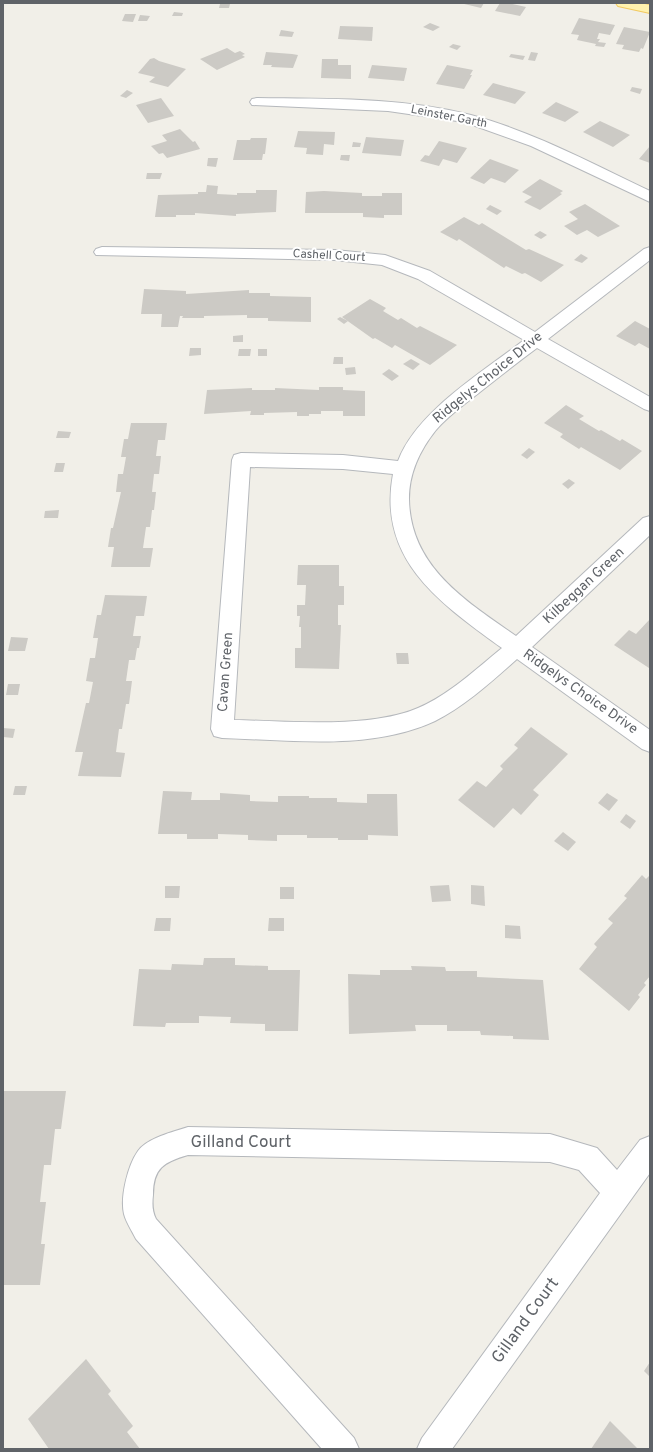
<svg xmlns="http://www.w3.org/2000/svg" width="653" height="1452" font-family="Overpass,sans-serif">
  <rect width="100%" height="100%" fill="#f1efe8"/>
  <g fill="#cccac5">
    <path d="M460,3h24l-3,5z"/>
    <path d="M500,3h8l18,4 -6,9 -25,-5z"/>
    <path d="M220,4h10l-1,4h-10z"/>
    <path d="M174,12l9,1 -1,3h-10z"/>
    <path d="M125,14h11l-3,8 -11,-1z"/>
    <path d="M140,15l10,1 -3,5h-9z"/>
    <path d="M579,18l36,7 -5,10 -11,-2 -2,6h3l-2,3 8,1 -2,4 -9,-1 1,-2 -19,-4 2,-5 -8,-1z"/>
    <path d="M430,23l10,4 -7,4 -10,-4z"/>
    <path d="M340,26l33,1 -1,14 -34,-2z"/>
    <path d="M624,27l26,5 -7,17 -2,-1 -2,4 -17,-3 2,-4 -8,-1z"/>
    <path d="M281,30l13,2 -2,5 -13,-1z"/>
    <path d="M453,44l8,2 -4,4 -8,-3z"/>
    <path d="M227,48l8,5 5,-2 5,3 -3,1 3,2 -28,13 -17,-11z"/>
    <path d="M266,52l26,2 6,1 -5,13 -22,-1 1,-2h-9z"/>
    <path d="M531,52l7,1 -3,8 -7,-1z"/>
    <path d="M511,54l14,2 -2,4 -14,-3z"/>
    <path d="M154,58l5,3 27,8 -18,18 -19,-5 6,-5 -17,-4 12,-14z"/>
    <path d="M322,59h16v6h13v14l-30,-1z"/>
    <path d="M372,65l35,3 -3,13 -36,-3z"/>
    <path d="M447,65l26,5 -3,5h2l-8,14 -28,-5z"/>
    <path d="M493,83l33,9 -11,12 -32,-9z"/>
    <path d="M632,87l10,2 -2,5 -10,-3z"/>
    <path d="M127,90l6,3 -7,5 -6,-2z"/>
    <path d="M161,98l13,18 -26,7 -12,-18z"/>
    <path d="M556,102l23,10 -14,10 -23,-9z"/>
    <path d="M600,121l30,14 -17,12 -30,-15z"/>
    <path d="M180,129l13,13 2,-1 5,8 -33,9 -4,-5 -4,1 -8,-8 16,-5 -5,-6z"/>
    <path d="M298,131l37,1 -1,13 -10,-1 -1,11 -17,-1 1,-6 -13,-1z"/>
    <path d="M366,137l38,3 -3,16 -39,-3z"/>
    <path d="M251,138h16l-2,16h-2l-1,6h-29l4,-20h13z"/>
    <path d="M439,141l28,7 -10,15 -14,-4 -4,7 -19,-5 5,-6 4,1z"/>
    <path d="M353,142l8,1 -1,4h-8z"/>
    <path d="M650,146v17l-11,-4z"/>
    <path d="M341,155h9l-1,6 -9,-1z"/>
    <path d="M208,158h10l-2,9 -9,-1z"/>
    <path d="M490,159l29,11 -14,13 -14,-5 -7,6 -14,-6z"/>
    <path d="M147,173h15l-2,6h-14z"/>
    <path d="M540,179l23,12 -3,2 2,1 -22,16 -16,-8 8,-5 -10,-5z"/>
    <path d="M207,185l11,1 -1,8 20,1v-2h19v-3h21l-1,22 -40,2v2l-41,-3v2h-19v2h-21l3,-22 40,-1v-2h8z"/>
    <path d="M324,191l38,2v3h20v-3h20v22h-18v3l-21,-1v-4h-58l1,-21z"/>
    <path d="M585,204l35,22 -22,11 -11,-7 -10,5 -13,-9 14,-7 -9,-7z"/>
    <path d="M490,205l12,6 -5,4 -11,-6z"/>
    <path d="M464,217l15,8 3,-2 44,27 3,-1 35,16 -23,17 -16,-9 -3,1 -16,-8 -2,2 -45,-29 -2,2 -17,-9z"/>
    <path d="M540,231l7,4 -6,4 -7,-4z"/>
    <path d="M581,254l7,4 -6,5 -8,-3z"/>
    <path d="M144,289l42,2v3l63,-4v3h21v3l41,1v25l-43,-1v-3h-21v-3l-43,1v2h-22l1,-2h-3l-2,11h-17l1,-13h-21z"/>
    <path d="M370,299l16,9 -3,3 15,9 3,-2 16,10 3,-2 37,19 -27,20 -35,-20 -3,3 -17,-10 -2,1 -31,-22z"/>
    <path d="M340,317l8,4 -4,3 -7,-5z"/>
    <path d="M635,321l15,8v20l-11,-6 -4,3 -19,-10z"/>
    <path d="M243,335v7h-10v-6z"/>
    <path d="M190,348h11v7l-12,1z"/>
    <path d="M239,349h12l-1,7h-12z"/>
    <rect x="258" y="349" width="9" height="7"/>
    <path d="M334,357h9v7h-10z"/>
    <path d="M411,359l9,5 -7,6 -10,-6z"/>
    <path d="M355,367l1,7 -10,1 -1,-7z"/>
    <path d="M389,369l10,7 -7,5 -10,-7z"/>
    <path d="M319,387h24v3l22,1v25h-22v-5h-22v3h-12v2h-12v-4l-33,1v2h-14l1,-4 -47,3 3,-24 45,-2v2h23v-2l44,2z"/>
    <path d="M566,405l18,11 -5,3 20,12 2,-1 19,11 2,-2 20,12 -22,19 -39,-23 -2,2 -19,-12 3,-3 -19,-11z"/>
    <path d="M131,423h36l-2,17h-7l-2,16h5l-2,18h-5l-2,18h4l-2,18h-2l-2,17h-4l-3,21h10l-3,19h-39l3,-20h-6l3,-19h2l8,-36h-5l2,-18h5l3,-17h-5l3,-18h4z"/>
    <path d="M58,431l13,1 -2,6h-13z"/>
    <path d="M529,448l6,4 -8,7 -6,-4z"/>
    <path d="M56,463h9l-2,9h-9z"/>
    <path d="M569,479l6,4 -7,6 -6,-5z"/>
    <path d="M59,510l-1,8h-14l1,-7z"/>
    <path d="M298,565h41v21h5v19h-6v20h3l-2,44 -44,-1v-20h6v-21h-2l1,-11h-3v-11h8l1,-20h-9z"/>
    <path d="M105,595l42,1 -3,20h-8l-3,20h8l-2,12h-2l-2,12h-6l-3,21h6l-3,23h-3l-4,25h-3l-3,23 9,1 -4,24 -43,-1 5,-24h-8l11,-49h3l4,-21 -7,-1 4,-23h5l3,-20h-5l4,-23h4z"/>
    <path d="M650,619v49h-1l-35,-23 15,-15 7,4z"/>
    <path d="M11,637l17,1 -3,13h-17z"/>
    <path d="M396,653h12l1,11h-12z"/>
    <path d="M8,684h12l-2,11h-12z"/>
    <path d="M531,727l37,27 -35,36 6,5 -18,20 -8,-7 -19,20 -36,-28 19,-19 9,6 17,-18 -3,-3 18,-18 -4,-3z"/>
    <path d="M3,728l12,1 -2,9 -10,-1z"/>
    <path d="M15,786h12l-2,9h-12z"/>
    <path d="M163,791l29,1 -1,8h29v-7l30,2v6l28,1v-6h31v2h28v4l30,1v-9h30l1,42 -30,-1v5h-30v-2h-31v-3h-30v6l-29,-1v-5l-30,-1v5h-31v-5h-29z"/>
    <path d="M607,793l11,7 -9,11 -11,-8z"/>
    <path d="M626,814l10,7 -6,8 -10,-7z"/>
    <path d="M563,832l13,10 -8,9 -14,-10z"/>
    <path d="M642,875l4,4 4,-4v101l-6,7 2,2 -8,10 2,2 -11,14 -50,-42 18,-22 -3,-3 19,-21 -5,-4 19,-21 -3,-2z"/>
    <path d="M449,885l2,16 -19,1 -2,-16z"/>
    <path d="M471,885l13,1 1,20 -14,-2z"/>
    <path d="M165,886h15l-1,12h-14z"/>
    <rect x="280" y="887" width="14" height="12"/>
    <path d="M156,918h15l-1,13h-16z"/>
    <path d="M269,918h15v13h-16z"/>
    <path d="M505,925l15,1 1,13 -16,-1z"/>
    <path d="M204,958h31v7l33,1v4h32l-2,61h-33v-7l-35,-1 1,-6 -32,-1v7h-33l-1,4 -32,-1 6,-57 32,1 1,-6 31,1z"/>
    <path d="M411,966l34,1 1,4h31v6l66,3 6,60 -36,-1v-3l-32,-1 -1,-4h-33v-6h-32l1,6 -67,3 -1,-60 32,1v-5h32z"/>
    <path d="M3,1091h63l-5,38h-6l-4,36h-7l-4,37h6l-5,42h4l-5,41h-37z"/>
    <path d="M86,1359l25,32 -3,3 25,32 -6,6 13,17h-91l-21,-30z"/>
    <path d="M650,1362v15l-6,-6z"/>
    <path d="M610,1421l28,28h-47z"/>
  </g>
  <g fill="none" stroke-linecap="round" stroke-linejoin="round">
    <defs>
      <g id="minor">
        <path d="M257,98c71,1 145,-1 214,17 63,17 120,48 179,76v11l-119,-56 -67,-24 -76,-11 -136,-6 -2,-3 2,-3z"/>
        <path d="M102,247l233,3 50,5 45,16 105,61 109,-83 6,-2v13l-102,79 102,58v14l-6,-2 -107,-61c-19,14 -38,29 -57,44 -15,12 -31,23 -44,38 -16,20 -27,43 -27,69 1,68 57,102 107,137l127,-118 7,-2v19l-118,112 118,83v22l-8,-3 -125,-90c-25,22 -52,47 -82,62 -65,30 -144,19 -213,17l-8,-2 -3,-7 21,-269 2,-5 7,-2 102,2 55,6c19,-50 85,-89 126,-121l-106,-61 -36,-14 -47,-5 -239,-5 -2,-3 2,-3zM250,467l93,2 50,5c-16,86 47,129 109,174 -26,21 -53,47 -84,60 -48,21 -132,13 -184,12z"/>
        <path d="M188,1127l362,7 47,14 20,22 23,-30 10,-4v37l-198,276h-35l5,-11 178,-245 -21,-23 -29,-8 -362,-7c-24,7 -35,13 -35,40 -1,9 -1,16 3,24l198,219 5,11h-37l-186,-210c-4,-8 -10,-17 -12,-25 -4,-17 4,-49 14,-63 9,-13 35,-19 50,-24z"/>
      </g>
      <path id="primary" d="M616,3h24l10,2v8l-32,-7z"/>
    </defs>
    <use href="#minor" stroke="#b5b8bc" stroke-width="2"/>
    <use href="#primary" stroke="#f2c960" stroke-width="2"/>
    <use href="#minor" fill="#fff" fill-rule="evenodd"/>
    <use href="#primary" fill="#fff2af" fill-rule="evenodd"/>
  </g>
  <g text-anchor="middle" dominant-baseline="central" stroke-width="4" stroke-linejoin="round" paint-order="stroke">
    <g font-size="12" fill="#5f6368" stroke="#fff">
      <text transform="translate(449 117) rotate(11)">Leinster Garth</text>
      <text transform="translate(329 256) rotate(3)">Cashell Court</text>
    </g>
    <g font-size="14" fill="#5f6368" stroke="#fff">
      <text transform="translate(488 378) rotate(-39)">Ridgelys Choice Drive</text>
      <text transform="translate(584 586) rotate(-43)">Kilbeggan Green</text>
      <text transform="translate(226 672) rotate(-86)">Cavan Green</text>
      <text transform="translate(580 692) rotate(35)">Ridgelys Choice Drive</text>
    </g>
    <g font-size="17" fill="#5f6368" stroke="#fff">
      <text x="241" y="1143">Gilland Court</text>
      <text transform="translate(526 1321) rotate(-54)">Gilland Court</text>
    </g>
  </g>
  <rect width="653" height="1452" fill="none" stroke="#5f6368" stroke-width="8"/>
</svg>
